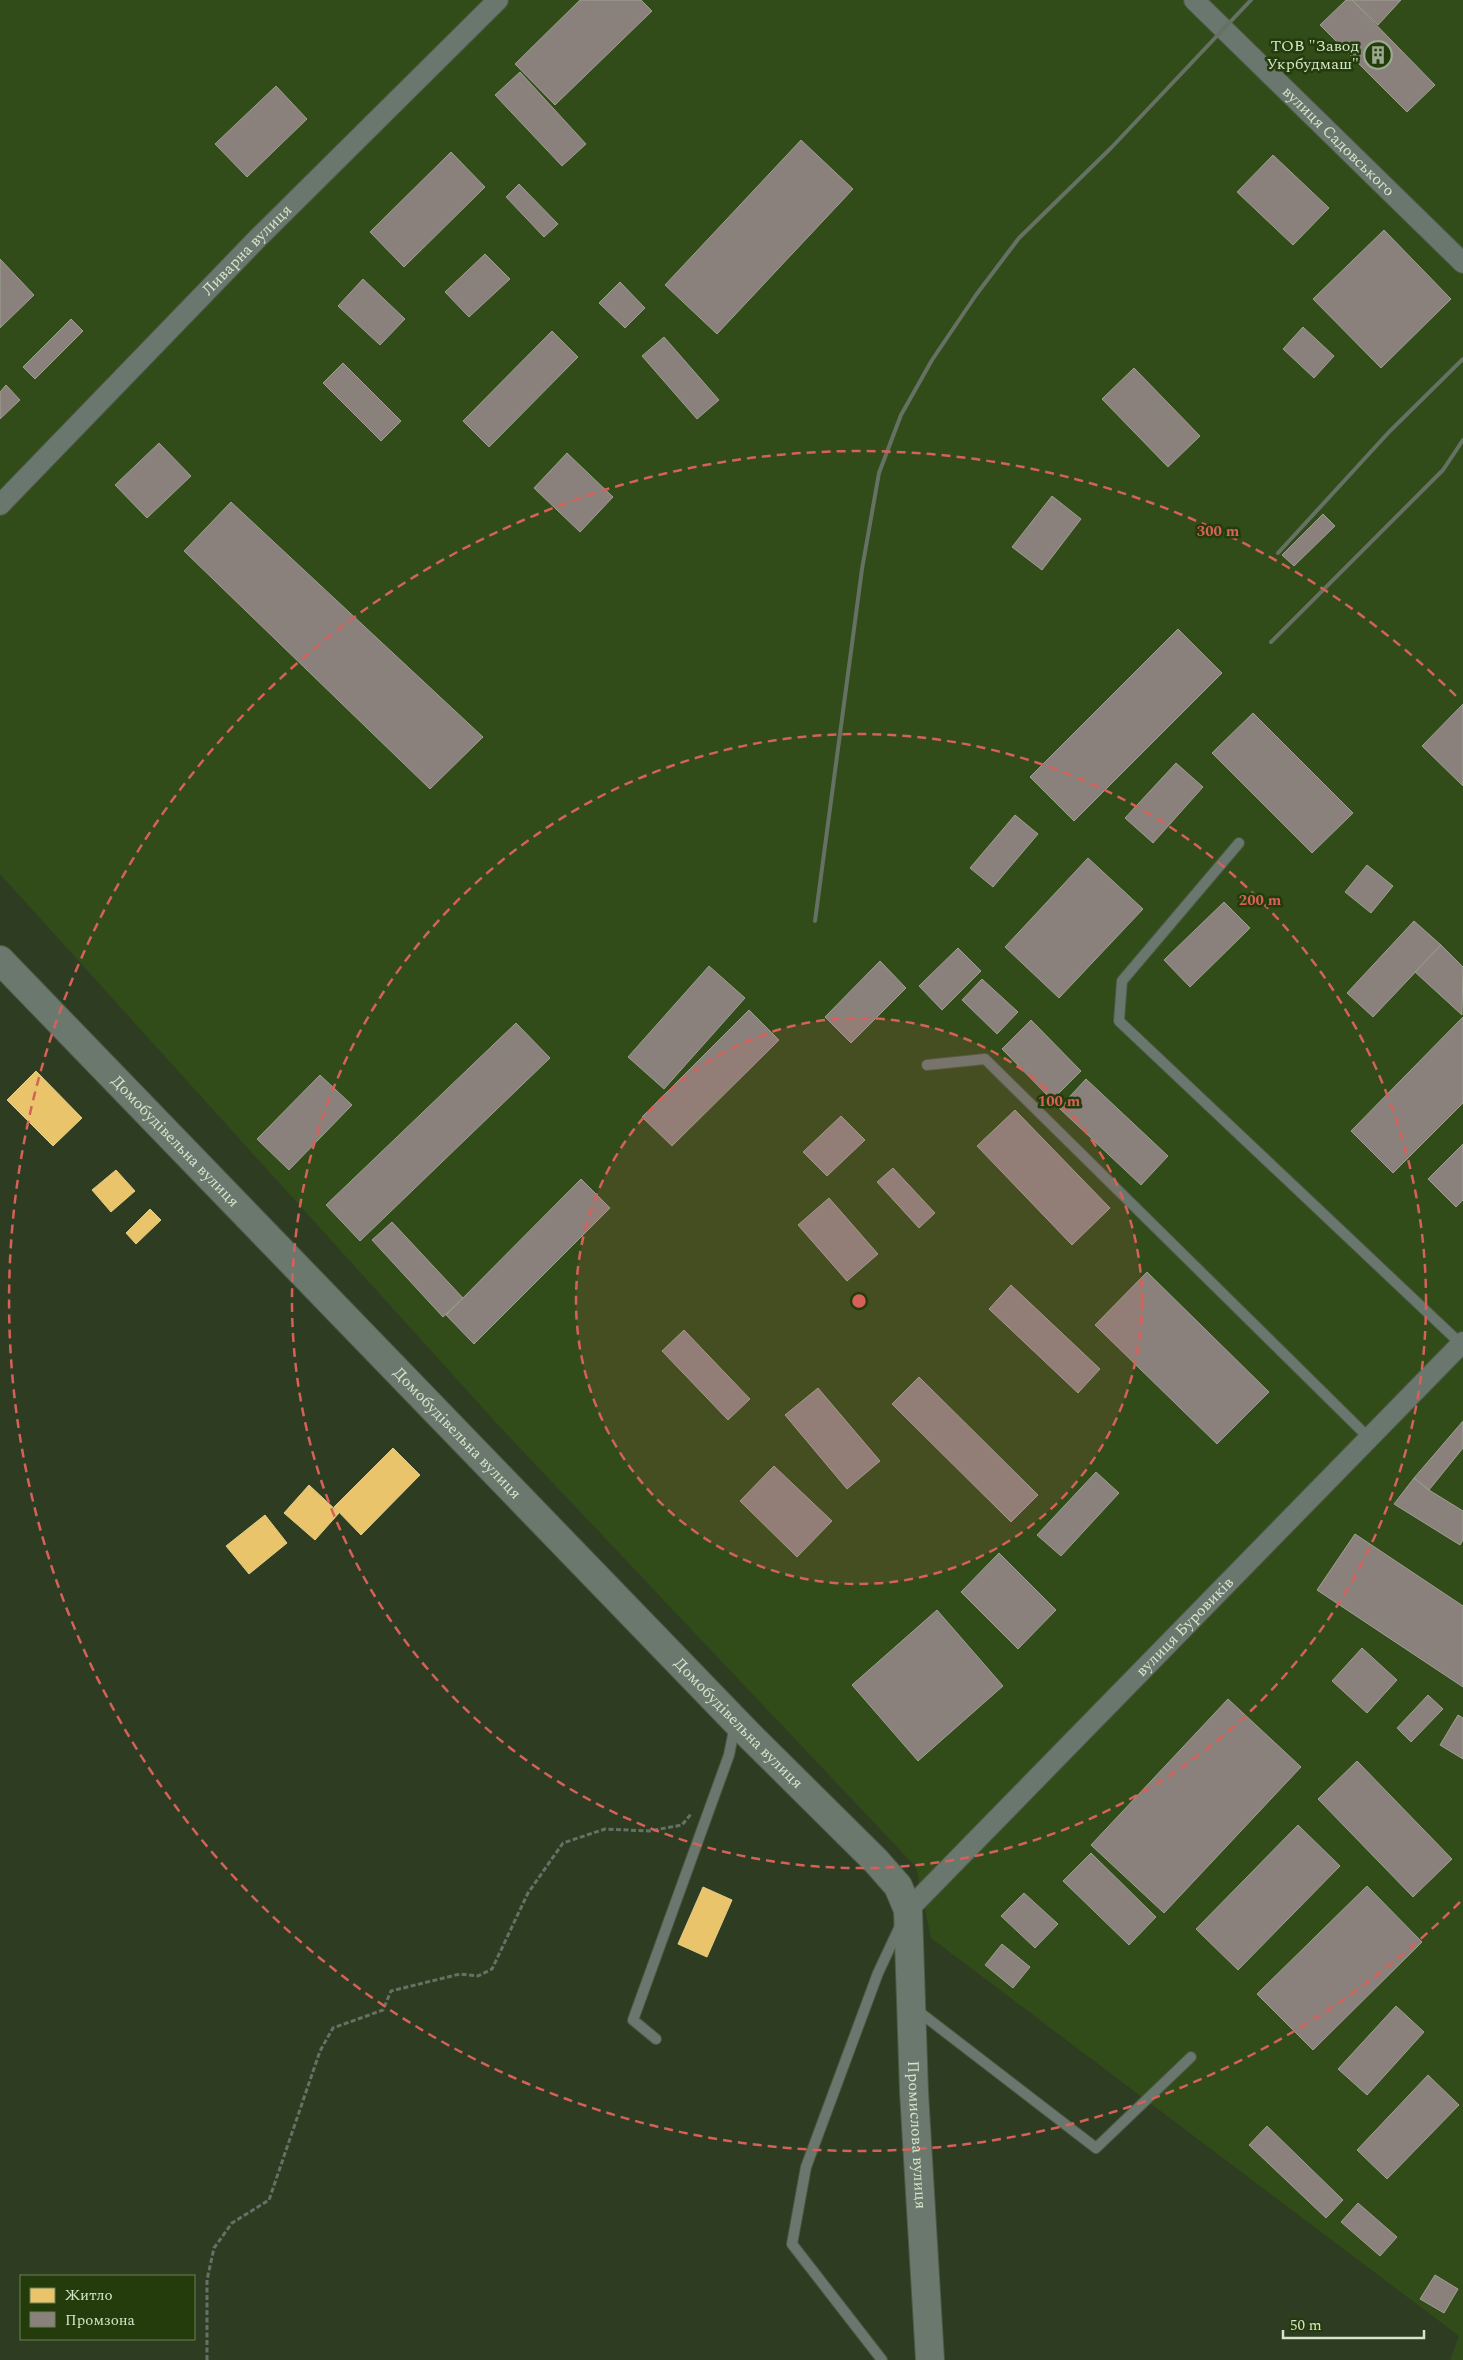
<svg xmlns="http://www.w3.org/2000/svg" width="1463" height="2360" font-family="Spectral,serif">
  <rect width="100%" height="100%" fill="#2e3c22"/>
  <path fill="#314c19" d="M0,0h1463v2360h-13l9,-24 -528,-398 -15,-71 -416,-440 -500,-553z"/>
  <g fill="#e9c46a" stroke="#e3ce87">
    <path d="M36,1071l46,47 -29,28 -46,-46z"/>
    <path d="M116,1170l19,21 -24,21 -19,-22z"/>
    <path d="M150,1209l11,11 -25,24 -10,-11z"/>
    <path d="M393,1448l27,27 -59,60 -27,-28z"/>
    <path d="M309,1485l30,28 -24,27 -31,-27z"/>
    <path d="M265,1515l22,28 -38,31 -23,-28z"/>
    <path d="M703,1887l29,13 -25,57 -29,-13z"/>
  </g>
  <g fill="#8a817c" stroke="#a09f93">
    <path d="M580,0h61l11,11 -97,94 -40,-41z"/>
    <path d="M1346,0h6l83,85 -28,27 -87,-87z"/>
    <path d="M1352,0h49l-23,25z"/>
    <path d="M520,72l66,72 -24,22 -67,-71z"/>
    <path d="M276,86l31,33 -60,58 -32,-33z"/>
    <path d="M801,140l52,49 -136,145 -52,-49z"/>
    <path d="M451,152l34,35 -81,80 -34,-35z"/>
    <path d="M1273,155l56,53 -36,37 -56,-53z"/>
    <path d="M519,184l39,40 -14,13 -38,-40z"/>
    <path d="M1384,230l67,69 -70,69 -68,-69z"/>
    <path d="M485,254l25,25 -41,38 -24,-25z"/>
    <path d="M0,259l34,36 -34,33z"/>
    <path d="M363,279l42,40 -25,26 -42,-39z"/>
    <path d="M620,282l25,26 -20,20 -26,-25z"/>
    <path d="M71,319l12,12 -48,48 -12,-12z"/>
    <path d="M1303,327l31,29 -20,22 -31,-29z"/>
    <path d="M552,331l26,26 -89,90 -26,-26z"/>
    <path d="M664,337l55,63 -22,19 -55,-63z"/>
    <path d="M343,363l58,58 -20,20 -58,-58z"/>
    <path d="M1134,368l66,68 -32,31 -66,-68z"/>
    <path d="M6,385l14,15 -20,19v-27z"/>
    <path d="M159,443l32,33 -44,42 -32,-33z"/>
    <path d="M567,453l46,44 -33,35 -46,-44z"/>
    <path d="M1052,496l29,23 -39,51 -30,-23z"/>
    <path d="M231,502l252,235 -53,52 -246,-238z"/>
    <path d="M1323,514l12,12 -41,40 -12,-11z"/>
    <path d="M1178,629l44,44 -148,148 -44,-44z"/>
    <path d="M1463,704v82l-41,-40z"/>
    <path d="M1253,713l100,100 -41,40 -100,-100z"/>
    <path d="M1176,763l27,24 -50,56 -28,-25z"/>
    <path d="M1015,815l23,19 -45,53 -23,-19z"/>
    <path d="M1088,858l55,51 -84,89 -54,-51z"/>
    <path d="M1367,865l26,21 -22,27 -26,-21z"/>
    <path d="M1224,902l26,26 -60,59 -26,-27z"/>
    <path d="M1414,921l27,24 -68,72 -26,-24z"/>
    <path d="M1441,945l22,22 -1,48 -47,-43z"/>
    <path d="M958,948l23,23 -39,39 -23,-24z"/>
    <path d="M880,961l26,27 -55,55 -26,-26z"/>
    <path d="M709,966l36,32 -81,91 -36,-32z"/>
    <path d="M982,979l36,33 -21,22 -35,-34z"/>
    <path d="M749,1010l30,30 -107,106 -30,-29z"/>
    <path d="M1463,1017v86l-70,70 -42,-42z"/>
    <path d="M1031,1020l50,51 -29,29 -50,-51z"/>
    <path d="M516,1023l34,35 -190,183 -34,-36z"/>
    <path d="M320,1075l32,30 -63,65 -32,-31z"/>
    <path d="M1086,1079l82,77 -27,29 -82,-77z"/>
    <path d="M1015,1110l95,98 -38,37 -95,-99z"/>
    <path d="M841,1116l24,24 -38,36 -24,-24z"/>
    <path d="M1463,1144v56l-7,7 -28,-28z"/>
    <path d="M893,1168l42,45 -16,15 -42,-46z"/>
    <path d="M581,1179l29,29 -136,136 -28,-29z"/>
    <path d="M829,1198l49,56 -31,27 -49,-56z"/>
    <path d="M392,1222l71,76 -20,19 -71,-77z"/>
    <path d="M1147,1272l122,120 -52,52 -122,-119z"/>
    <path d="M1011,1285l89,84 -22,24 -89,-84z"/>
    <path d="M684,1330l66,69 -22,21 -66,-69z"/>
    <path d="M919,1377l119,118 -27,27 -119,-118z"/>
    <path d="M818,1388l62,73 -33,28 -62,-74z"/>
    <path d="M1463,1421v27l-34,42 -15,-12z"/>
    <path d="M774,1466l58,55 -35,36 -57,-56z"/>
    <path d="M1096,1472l23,21 -58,63 -24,-21z"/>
    <path d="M1414,1478l15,12 34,21v29l-3,5 -66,-41z"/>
    <path d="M1355,1534l108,72v81l-146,-97z"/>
    <path d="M999,1553l57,57 -38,39 -57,-57z"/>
    <path d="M937,1610l66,76 -85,75 -66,-76z"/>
    <path d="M1362,1648l35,32 -30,33 -35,-32z"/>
    <path d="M1428,1695l15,14 -32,33 -14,-14z"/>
    <path d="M1228,1699l73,68 -137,146 -73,-68z"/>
    <path d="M1458,1715l5,3v41l-23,-14z"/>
    <path d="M1357,1761l95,98 -39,38 -95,-98z"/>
    <path d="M1298,1825l42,41 -102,104 -42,-41z"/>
    <path d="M1091,1853l65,64 -27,28 -66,-64z"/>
    <path d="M1367,1886l55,56 -109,108 -56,-56z"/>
    <path d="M1024,1893l34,31 -23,24 -34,-32z"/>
    <path d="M1002,1944l28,23 -17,21 -28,-23z"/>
    <path d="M1396,2006l28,26 -57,63 -29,-26z"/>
    <path d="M1428,2075l31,30 -72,74 -30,-29z"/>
    <path d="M1267,2126l76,74 -17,18 -77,-73z"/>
    <path d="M1358,2203l39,34 -17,19 -39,-34z"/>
    <path d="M1435,2275l23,14 -14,24 -24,-14z"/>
  </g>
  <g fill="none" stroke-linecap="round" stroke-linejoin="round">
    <defs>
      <g id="lane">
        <path d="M1239,843l-117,138 -3,40 342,323"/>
        <path d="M927,1065l58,-6 384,379"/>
        <path d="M914,2008l182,140 95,-91"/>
        <path d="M656,2039l-23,-19 96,-265 6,-30"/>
        <path d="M882,2360l-90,-116 14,-77 72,-194 22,-47"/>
      </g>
      <g id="street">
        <path id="s1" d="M1194,0l269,263"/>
        <path id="s2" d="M0,505l258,-267 240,-238"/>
        <path id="s3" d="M908,1910l555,-568"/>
      </g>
      <g id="secondary">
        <path id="s4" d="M0,960l748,774 128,127 22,25 10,24 6,182 16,268"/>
      </g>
    </defs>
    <use href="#lane" stroke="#4c5842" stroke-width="12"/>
    <use href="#street" stroke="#4c5842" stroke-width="22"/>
    <use href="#secondary" stroke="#4c5842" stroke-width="30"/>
    <path stroke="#667165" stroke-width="3" stroke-dasharray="5 2.5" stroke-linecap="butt" d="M207,2360v-80l7,-32 18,-25 37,-23 51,-149 13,-23 50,-18 8,-19 69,-17 18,2 14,-7 36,-76 35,-50 42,-14 44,2 33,-6 9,-11"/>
    <use href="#lane" stroke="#6a776e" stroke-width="10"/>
    <use href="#street" stroke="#6a776e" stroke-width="20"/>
    <use href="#secondary" stroke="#6a786e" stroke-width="28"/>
    <g stroke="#657163" stroke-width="4">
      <path d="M1278,553l111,-121 74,-73"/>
      <path d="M1271,642l172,-172 20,-30"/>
      <path d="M815,921l47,-352 17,-96 22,-58 31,-55 44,-65 43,-57 92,-90 140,-148"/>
    </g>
  </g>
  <circle cx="859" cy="1301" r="283" fill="#d66159" fill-opacity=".12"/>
  <g fill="none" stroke="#d66159" stroke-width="2.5" stroke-dasharray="9 6">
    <circle cx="859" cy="1301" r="283"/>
    <circle cx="859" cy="1301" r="567"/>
    <path d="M1460 1902A850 850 0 1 1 1460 700"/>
  </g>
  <defs>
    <symbol id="building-ring" viewBox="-11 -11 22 22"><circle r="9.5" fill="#243c0b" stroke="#9baa8f" stroke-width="1.5"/><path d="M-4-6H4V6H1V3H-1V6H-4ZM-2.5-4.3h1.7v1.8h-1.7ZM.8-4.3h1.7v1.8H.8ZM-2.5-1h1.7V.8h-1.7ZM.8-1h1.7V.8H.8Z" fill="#9baa8f"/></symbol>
  </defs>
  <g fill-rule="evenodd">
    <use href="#building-ring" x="1362" y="39" width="32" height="32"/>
  </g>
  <g text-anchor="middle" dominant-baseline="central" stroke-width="5" stroke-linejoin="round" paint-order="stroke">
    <g font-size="16" fill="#d5e5ca" stroke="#243c0b" text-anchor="end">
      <text x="1359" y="46">ТОВ "Завод<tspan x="1359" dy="18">Укрбудмаш"</tspan></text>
    </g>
    <g font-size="16" fill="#d5e5ca" stroke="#243c0b">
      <text stroke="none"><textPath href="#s1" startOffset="202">вулиця Садовського</textPath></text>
      <text stroke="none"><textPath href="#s2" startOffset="355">Ливарна вулиця</textPath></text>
      <text stroke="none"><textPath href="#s4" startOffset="252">Домобудівельна вулиця</textPath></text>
      <text stroke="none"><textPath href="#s4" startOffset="658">Домобудівельна вулиця</textPath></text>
      <text stroke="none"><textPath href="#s3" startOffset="396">вулиця Буровиків</textPath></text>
      <text stroke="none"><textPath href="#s4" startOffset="1062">Домобудівельна вулиця</textPath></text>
      <text stroke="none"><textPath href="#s4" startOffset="1541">Промислова вулиця</textPath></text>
    </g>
  </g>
  <circle cx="859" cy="1301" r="8" fill="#d66159" stroke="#243c0b" stroke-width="2.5"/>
  <g font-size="15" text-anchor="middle" font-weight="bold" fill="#d66159" stroke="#243c0b" stroke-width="5" stroke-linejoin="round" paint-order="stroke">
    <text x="1218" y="536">300 m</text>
    <text x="1260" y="905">200 m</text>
    <text x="1059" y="1106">100 m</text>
  </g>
  <rect x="20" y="2275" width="175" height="65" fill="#243c0b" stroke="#6b8057"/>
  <rect x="30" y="2288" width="25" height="15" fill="#e9c46a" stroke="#6b8057"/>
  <text x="65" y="2300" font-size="15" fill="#d5e5ca">Житло</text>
  <rect x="30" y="2312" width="25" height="15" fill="#8a817c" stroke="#6b8057"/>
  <text x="65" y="2325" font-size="15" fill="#d5e5ca">Промзона</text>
  <path d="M1283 2330v8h141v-8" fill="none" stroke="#d5e5ca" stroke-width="2.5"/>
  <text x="1290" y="2330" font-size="15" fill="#d5e5ca" stroke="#243c0b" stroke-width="4" paint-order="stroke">50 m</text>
</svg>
